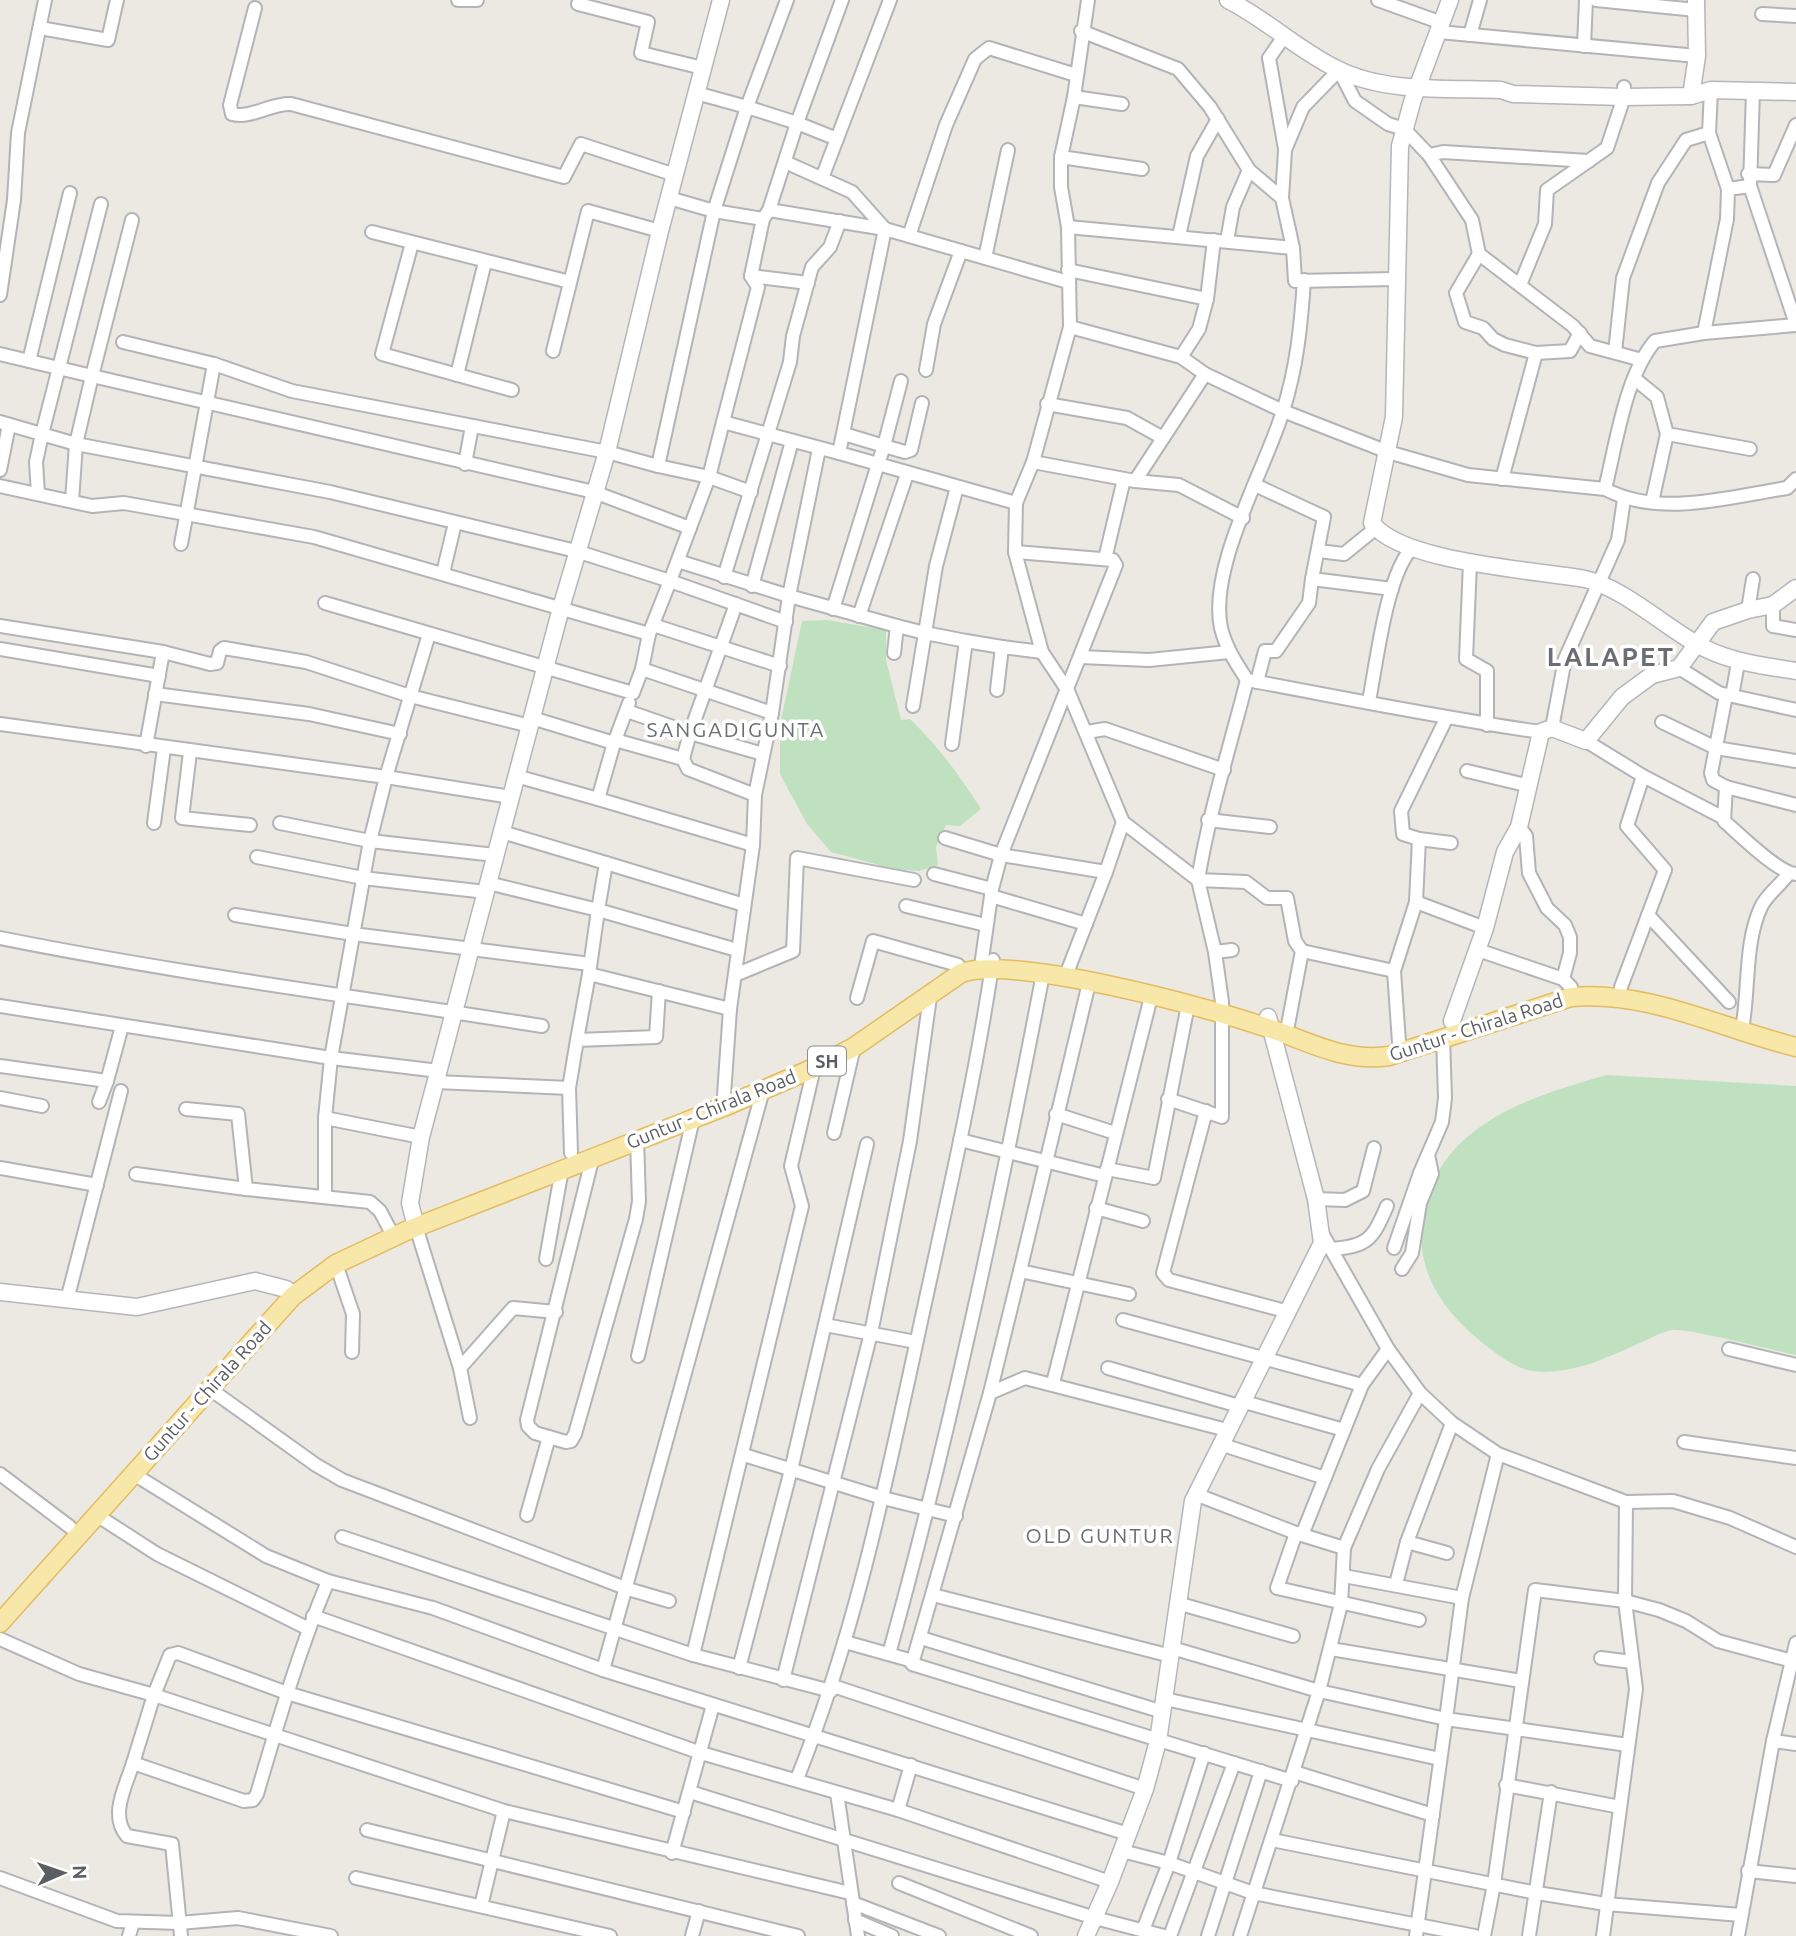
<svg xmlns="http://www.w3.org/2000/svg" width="1796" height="1936" font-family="Ubuntu,sans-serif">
  <rect width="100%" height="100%" fill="#ebe9e1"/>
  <g fill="#c0e1bf">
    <path d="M827,620l59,10v30l15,60 9,-1c29,28 50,57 71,90l-21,17 -14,-1 -10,22 2,18 -19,6 -25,-2 -63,-17 -24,-28 -27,-50v-49l22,-104z"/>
    <path d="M1607,1075l189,11v269c-20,-4 -112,-28 -125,-25 -9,2 -20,8 -29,12 -33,15 -64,30 -101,30 -21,-1 -36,-12 -52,-24 -52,-40 -83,-88 -60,-156 26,-73 110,-98 178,-117z"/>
  </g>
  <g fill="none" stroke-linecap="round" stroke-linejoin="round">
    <defs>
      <g id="street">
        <path d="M458,0h19"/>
        <path d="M1088,0l-14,97 -13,60v30l7,40 2,100 -37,135 -17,41 -1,49 27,100 26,39 55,131 75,58 17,72 7,50v115l-54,-18"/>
        <path d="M1378,0l64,23"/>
        <path d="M1596,0l100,10"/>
        <path d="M578,4l70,18 -7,31 62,15"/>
        <path d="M255,8l-25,97 2,9c19,5 39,-11 59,-10l273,73 17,-33 94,31"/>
        <path d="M1762,14l34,2"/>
        <path d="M40,28l68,12 9,-40"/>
        <path d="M1081,31l97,38 32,38 39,63 33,28"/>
        <path d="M1439,32l258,24"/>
        <path d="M1470,35l10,-35"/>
        <path d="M1283,38l-14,20 16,91"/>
        <path d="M1584,46l2,-46"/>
        <path d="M1711,90l-2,43 19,56"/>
        <path d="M1753,91l-3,95 46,138"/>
        <path d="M696,93l51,14 40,-107"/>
        <path d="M1074,97l48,7"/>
        <path d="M837,139l-40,-16 45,-123"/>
        <path d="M1061,157l81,12"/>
        <path d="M1589,161l-146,-9 -14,3 43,65 7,34 94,72 17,20 52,14"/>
        <path d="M785,162l67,30 33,37"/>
        <path d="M1748,174l26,1 22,-50"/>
        <path d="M822,178l68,-178"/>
        <path d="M669,198l45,13 49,8"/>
        <path d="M769,210l28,-87 -50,-16 -33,104 -56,255 51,11 -39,104 116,41"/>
        <path d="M1068,227l225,21"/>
        <path d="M372,232l198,50"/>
        <path d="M909,236l37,-111 29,-66 14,-11 87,27"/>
        <path d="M1179,236l18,-80 21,-37"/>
        <path d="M1227,241l6,-34 16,-37"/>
        <path d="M412,243l-30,111 130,36"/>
        <path d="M1479,254l-23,39 9,29 18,6 10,11 12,6 31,8 34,-2 10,-18"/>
        <path d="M985,258l23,-108"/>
        <path d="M1068,270l139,29 -8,30 -18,28"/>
        <path d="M751,276l57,7"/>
        <path d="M1395,279l-100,2 -2,-33 -11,-50 3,-48 18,-43 36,-37 16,31 33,23 16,5 25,26"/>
        <path d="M1304,280c-3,45 -7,87 -21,131 -18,59 -75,156 -62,217 5,20 15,35 26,52 98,18 195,38 294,52"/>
        <path d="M1520,285l25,-61 2,-34 60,-42 17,-51v-10"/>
        <path d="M0,295l14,-95 4,-67 27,-133"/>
        <path d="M1207,299l7,-59"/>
        <path d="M1070,327l111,30 24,17 78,37 105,41 80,23 137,14c55,29 124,8 182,-1l9,-9"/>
        <path d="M1704,333l23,-114 1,-30 22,-3"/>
        <path d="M123,342l91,22 78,27 315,61 51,14"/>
        <path d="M553,351l35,-140 72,20"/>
        <path d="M1615,352l8,-74 35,-95 28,-43 23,-7"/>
        <path d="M0,354l92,22 40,-156"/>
        <path d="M29,361l41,-168"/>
        <path d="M926,370l8,-46 27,-73"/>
        <path d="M457,375l28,-113"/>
        <path d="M1635,379l22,18 10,37 83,15"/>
        <path d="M901,381l-17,65 21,6 6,-2 11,-47"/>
        <path d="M1047,404l80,14 36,20"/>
        <path d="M0,422l76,22 254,48 246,59 94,30 -21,53 -335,-97 -190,-34 -32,3 -92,-20"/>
        <path d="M723,422l35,-135 -7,-11 12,-57 6,-9 116,19"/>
        <path d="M844,434l40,12 -6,18 -39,-11 46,-224 183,53"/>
        <path d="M1033,462l102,19 44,4 64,33"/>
        <path d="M465,464l7,-38"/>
        <path d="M0,470l9,-45"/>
        <path d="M1502,479l34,-126"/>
        <path d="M1135,481l70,-107"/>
        <path d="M1255,485l69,32 -12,62 80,10"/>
        <path d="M1605,489c11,-44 20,-113 50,-148l49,-8 92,-8"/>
        <path d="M751,492l-42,-15 14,-55 116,31"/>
        <path d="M38,494l-2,-32 6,-28 59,-230"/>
        <path d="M72,501l4,-57 16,-68 502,116 96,36"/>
        <path d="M1652,502l15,-68"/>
        <path d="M181,544l33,-180"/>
        <path d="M1318,551l26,3 32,-26"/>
        <path d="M1105,559l19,-80"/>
        <path d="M678,561l111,35 30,-147"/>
        <path d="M1470,562l-4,97 21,12v54"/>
        <path d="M443,573l12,-50"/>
        <path d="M724,577l66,-215 3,-26 19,-69 18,-20 10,-26"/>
        <path d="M752,586l40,-145"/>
        <path d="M325,603l308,90 9,-24"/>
        <path d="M736,604l-46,129 73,21"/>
        <path d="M1773,605v21l23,4"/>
        <path d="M833,609l45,-145 138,39"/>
        <path d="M1748,610l5,-31"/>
        <path d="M859,616l48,-142"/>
        <path d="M653,625l127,41"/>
        <path d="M0,626l163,26 47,12 7,-1 3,-12 4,-3 82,14 104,34 120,30"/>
        <path d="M429,634l-43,143 125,20"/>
        <path d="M649,634l-7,35 130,44"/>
        <path d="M0,649l159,27"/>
        <path d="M894,653l3,-27 28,7 11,-67 21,-79"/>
        <path d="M1080,657l69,3 80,-8"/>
        <path d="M1679,668l40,25 77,17"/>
        <path d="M1247,680c-17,67 -38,132 -49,200l48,2 21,16h20l8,43 7,10 92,20"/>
        <path d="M1257,682l8,-31h11l33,-48 3,-24"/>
        <path d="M997,690l5,-43 40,5"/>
        <path d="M155,694l154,20 91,20"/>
        <path d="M1726,695l-15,78 2,7 13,7 -2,34c15,13 54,52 72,53"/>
        <path d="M1732,696l6,-33"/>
        <path d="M1369,701c8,-40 17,-125 43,-153"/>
        <path d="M913,706l12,-73 41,8"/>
        <path d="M627,711l63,22 -7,26 5,10 67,26"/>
        <path d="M532,718l82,25 15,-40"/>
        <path d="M1662,722l54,26 80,13"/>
        <path d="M0,724l386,53 -16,64 -39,217 -6,60v79"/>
        <path d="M1552,728l13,-69 53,-119 6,-41"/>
        <path d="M1087,732l18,-3 119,41"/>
        <path d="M615,740l68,19"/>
        <path d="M1586,741l57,35 -16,50 38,44 -44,117"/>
        <path d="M952,744l14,-103 36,6"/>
        <path d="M146,746l17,-94"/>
        <path d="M190,752l-8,66 68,7"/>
        <path d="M1467,771l63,15"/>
        <path d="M516,776l82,23 16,-56"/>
        <path d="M1643,776l79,41"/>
        <path d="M1726,787l70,18"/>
        <path d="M598,799l155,46"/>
        <path d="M1208,820l62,7"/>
        <path d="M154,823l10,-75"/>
        <path d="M280,823l90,18 125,14"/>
        <path d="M1519,827l7,9 3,37 18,35 18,17 5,12v16l-7,26"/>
        <path d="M502,832l104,31"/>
        <path d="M945,838l56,17 105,17 17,-50"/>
        <path d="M1419,839l32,4"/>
        <path d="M257,857l106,21 123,14"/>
        <path d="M934,874l58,15"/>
        <path d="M488,883l110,27 -9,64 141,35"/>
        <path d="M991,896l95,28"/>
        <path d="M1416,902l3,-63 -16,-5 -2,-23 45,-92"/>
        <path d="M906,906l80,19"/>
        <path d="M235,915l118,19 237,30"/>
        <path d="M1648,915l81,87"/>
        <path d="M0,938c179,36 361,59 542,88"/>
        <path d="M737,950l-139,-40 8,-47 138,42"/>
        <path d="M1478,950l85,29 8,8"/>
        <path d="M1215,952l17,-2"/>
        <path d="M982,959l10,-70 9,-34 115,-290 -3,-5 -98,-8"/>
        <path d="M1068,970l38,-98"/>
        <path d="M735,975l58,-24 4,-93 117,22"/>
        <path d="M1089,983l-69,288 109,23"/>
        <path d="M857,998l16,-57 85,24"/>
        <path d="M0,1006l331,52 108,13"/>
        <path d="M1743,1023c6,-37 2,-82 18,-116 6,-13 20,-22 28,-34"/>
        <path d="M1288,1025l14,-74"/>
        <path d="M577,1040l12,-66"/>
        <path d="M1399,1042l-5,-71 22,-69 69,26"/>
        <path d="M0,1066l107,15 15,-55"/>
        <path d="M436,1082l133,6"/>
        <path d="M724,1095l6,-86 23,-164 2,-50 17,-82 17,-117 108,30"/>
        <path d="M0,1098l42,8"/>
        <path d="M99,1102l8,-21"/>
        <path d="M186,1109l52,5 8,75 124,13 10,9 9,17"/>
        <path d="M1206,1111l-43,162 6,7 120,32"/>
        <path d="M1056,1114l59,19"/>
        <path d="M325,1118l96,19"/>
        <path d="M834,1133l20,-86"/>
        <path d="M960,1140l145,36"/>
        <path d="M571,1153l-2,-65 8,-48 79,-3 3,-46"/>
        <path d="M593,1156l-66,264 1,6 7,7 31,9 5,-1 4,-7 61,-215 3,-18 -2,-62"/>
        <path d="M0,1168l97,17"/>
        <path d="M1107,1169l47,9 34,-173"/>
        <path d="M136,1174l110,15"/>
        <path d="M1316,1199l29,1 18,-9 11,-43"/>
        <path d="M1096,1208l47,13"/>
        <path d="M416,1227l44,141 10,50"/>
        <path d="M1323,1235l65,114 32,44 32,30 46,31 128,48 47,-1 57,17 66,29"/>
        <path d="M1394,1248l26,-75 22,-51 3,-24 -2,-61"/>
        <path d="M1333,1249c36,-3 40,-11 54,-43"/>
        <path d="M546,1259l16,-90"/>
        <path d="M336,1264l17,50 -1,38"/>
        <path d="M1402,1269l10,-16 8,-50 12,-29 -4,-19"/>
        <path d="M67,1300l54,-209"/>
        <path d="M1123,1320l239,65"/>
        <path d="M825,1325l91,17"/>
        <path d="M1729,1349l67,16"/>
        <path d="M638,1356l55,-237"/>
        <path d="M460,1368l53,-60 43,4"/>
        <path d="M1108,1368l131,38"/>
        <path d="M1053,1383l98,-386"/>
        <path d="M210,1389l106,76 26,15 286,109 41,12"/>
        <path d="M990,1393l30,-122"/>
        <path d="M1241,1401l103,29"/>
        <path d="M1227,1430l-202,-52 -35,15 -78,271 380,117"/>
        <path d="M1684,1442l112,16"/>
        <path d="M1220,1444l105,34"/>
        <path d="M1498,1454l-36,144 -16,121 182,26"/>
        <path d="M744,1455l139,43 73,18"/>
        <path d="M132,1473l134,83 62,25 105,27 170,62 525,164"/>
        <path d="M0,1474l70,53"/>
        <path d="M1195,1494l106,41"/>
        <path d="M95,1514l62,40 152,75"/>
        <path d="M527,1515l22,-78"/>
        <path d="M1296,1533l-19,55 142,32"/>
        <path d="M342,1537l351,118 138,36"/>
        <path d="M1407,1542l40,11"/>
        <path d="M1344,1548l-42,-13 60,-150 26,-36"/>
        <path d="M1344,1576l118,22"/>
        <path d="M328,1581c-29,69 -50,141 -71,213l-4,6 -9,1 -111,-38 21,-68 350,116 346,82"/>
        <path d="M1396,1584l11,-42 45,-119"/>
        <path d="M933,1595l238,61"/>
        <path d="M1177,1603l116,33"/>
        <path d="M313,1616l388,137 197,57 212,72"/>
        <path d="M921,1638l242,74"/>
        <path d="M0,1639l79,35 75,21 16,-40 8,-2 109,40 397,119"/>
        <path d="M845,1642l68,19"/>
        <path d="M1172,1648l147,43 -79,245"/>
        <path d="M1331,1649l190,32"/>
        <path d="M889,1654c62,-224 110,-452 154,-680"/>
        <path d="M693,1655l109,-449 -11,-40 23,-98"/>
        <path d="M1601,1658l31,4"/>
        <path d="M739,1668l52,-198 76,-326"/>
        <path d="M603,1670l160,-580"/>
        <path d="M783,1680l88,-347 39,-192 20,-144"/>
        <path d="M833,1686l312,103"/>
        <path d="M1165,1699l275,60"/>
        <path d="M1773,1741l23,3"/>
        <path d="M133,1763c-7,23 -24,52 -6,73l45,8 9,92"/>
        <path d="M1294,1772l139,43"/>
        <path d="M797,1779c57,-142 88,-291 120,-439 27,-126 57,-252 76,-380"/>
        <path d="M1506,1785l114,22"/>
        <path d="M690,1792l405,126 -1,5"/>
        <path d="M837,1793l21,143"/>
        <path d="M898,1810l13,-45"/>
        <path d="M367,1830l431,106"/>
        <path d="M1272,1840l265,53 69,11 135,11"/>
        <path d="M1122,1851l47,12 84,30 222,43"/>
        <path d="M672,1853l41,-148"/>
        <path d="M1748,1871l48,5"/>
        <path d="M0,1878l117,43 62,2 59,-5 93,18"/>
        <path d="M356,1878l254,58"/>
        <path d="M899,1883l132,53"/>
        <path d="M853,1903l86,33"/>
        <path d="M481,1906l23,-95"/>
        <path d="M1095,1918l69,18"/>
        <path d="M855,1920l37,16"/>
        <path d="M1143,1930l26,-67 35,-110"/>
        <path d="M129,1936l4,-14"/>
        <path d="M692,1936l7,-25"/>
        <path d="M1170,1936l64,-173"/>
        <path d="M1208,1936l53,-165"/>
        <path d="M1416,1936l30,-217 -127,-28 22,-87 3,-56 34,-79 42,-76"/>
        <path d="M1484,1936l10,-52 41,-294 90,11 34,9 27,11 32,20 78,21"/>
        <path d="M1529,1936l22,-144"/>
        <path d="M1603,1936l33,-247 -11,-88 1,-99"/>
        <path d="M1738,1936l35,-195 23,-98"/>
      </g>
      <g id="secondary">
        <path d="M1228,0c38,19 70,50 109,69 47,24 112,19 164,21l12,4 111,3 67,-1 20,-6 85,2"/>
        <path d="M1450,0l-37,99 -13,47 -6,271 -22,106c29,40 165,47 213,56 36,8 77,45 110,64 32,19 65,22 101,28"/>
        <path d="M1691,96l6,-40 -1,-56"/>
        <path d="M1452,1021l33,-93 20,-76 14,-25 22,-95 11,-4 34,13 36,-44 30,-22 27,-7 34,-46 35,-12 25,-5 23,-17"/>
        <path d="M416,1227l-6,-24 11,-66 140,-529 46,-156 53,-221 61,-231"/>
        <path d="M0,1292l137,15 118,-26 31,8 7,7"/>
        <path d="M1086,1936l24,-54 35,-93 13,-48 35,-240 129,-258 -6,-44 -48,-182"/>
      </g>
      <path id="primary" d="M0,1623l293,-327 43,-32 70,-33 320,-125 88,-38 40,-21 107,-74c53,-18 246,34 304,54 42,13 78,36 124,29l182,-59c78,-7 151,32 225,50"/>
    </defs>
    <use href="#street" stroke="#b2b4b8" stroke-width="16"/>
    <use href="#secondary" stroke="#b3b6ba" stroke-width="19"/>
    <use href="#primary" stroke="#e4bb61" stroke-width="21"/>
    <use href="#street" stroke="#fff" stroke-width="12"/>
    <use href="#secondary" stroke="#fff" stroke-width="16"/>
    <use href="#primary" stroke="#f7e8aa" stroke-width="18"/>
  </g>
  <g text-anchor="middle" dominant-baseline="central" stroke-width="7" stroke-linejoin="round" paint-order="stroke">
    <rect fill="#fff" stroke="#8c8e90" stroke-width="2" x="808" y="1046.5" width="38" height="29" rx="5"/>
    <g font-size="18" font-weight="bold" fill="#5a5d61">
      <text x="827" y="1061">SH</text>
    </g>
    <g font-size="19" fill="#5a5d61" stroke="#fff">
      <text transform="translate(1476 1027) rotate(-18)">Guntur - Chirala Road</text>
      <text transform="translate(711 1109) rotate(-22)">Guntur - Chirala Road</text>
      <text transform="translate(207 1391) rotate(-48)">Guntur - Chirala Road</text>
    </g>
    <g font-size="21" letter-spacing="2" fill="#6b6f73" stroke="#fff">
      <text x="736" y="729">SANGADIGUNTA</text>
      <text x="1100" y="1535">OLD GUNTUR</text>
    </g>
    <g font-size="26" font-weight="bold" letter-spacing="2" fill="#6b6f73" stroke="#fff">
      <text x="1611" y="656">LALAPET</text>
    </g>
  </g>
  <g transform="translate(63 1873) rotate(88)" stroke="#ffffff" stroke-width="5" paint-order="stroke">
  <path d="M0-5L12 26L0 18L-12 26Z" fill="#5a5d61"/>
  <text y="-10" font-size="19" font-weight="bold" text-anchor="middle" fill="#5a5d61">N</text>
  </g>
</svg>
